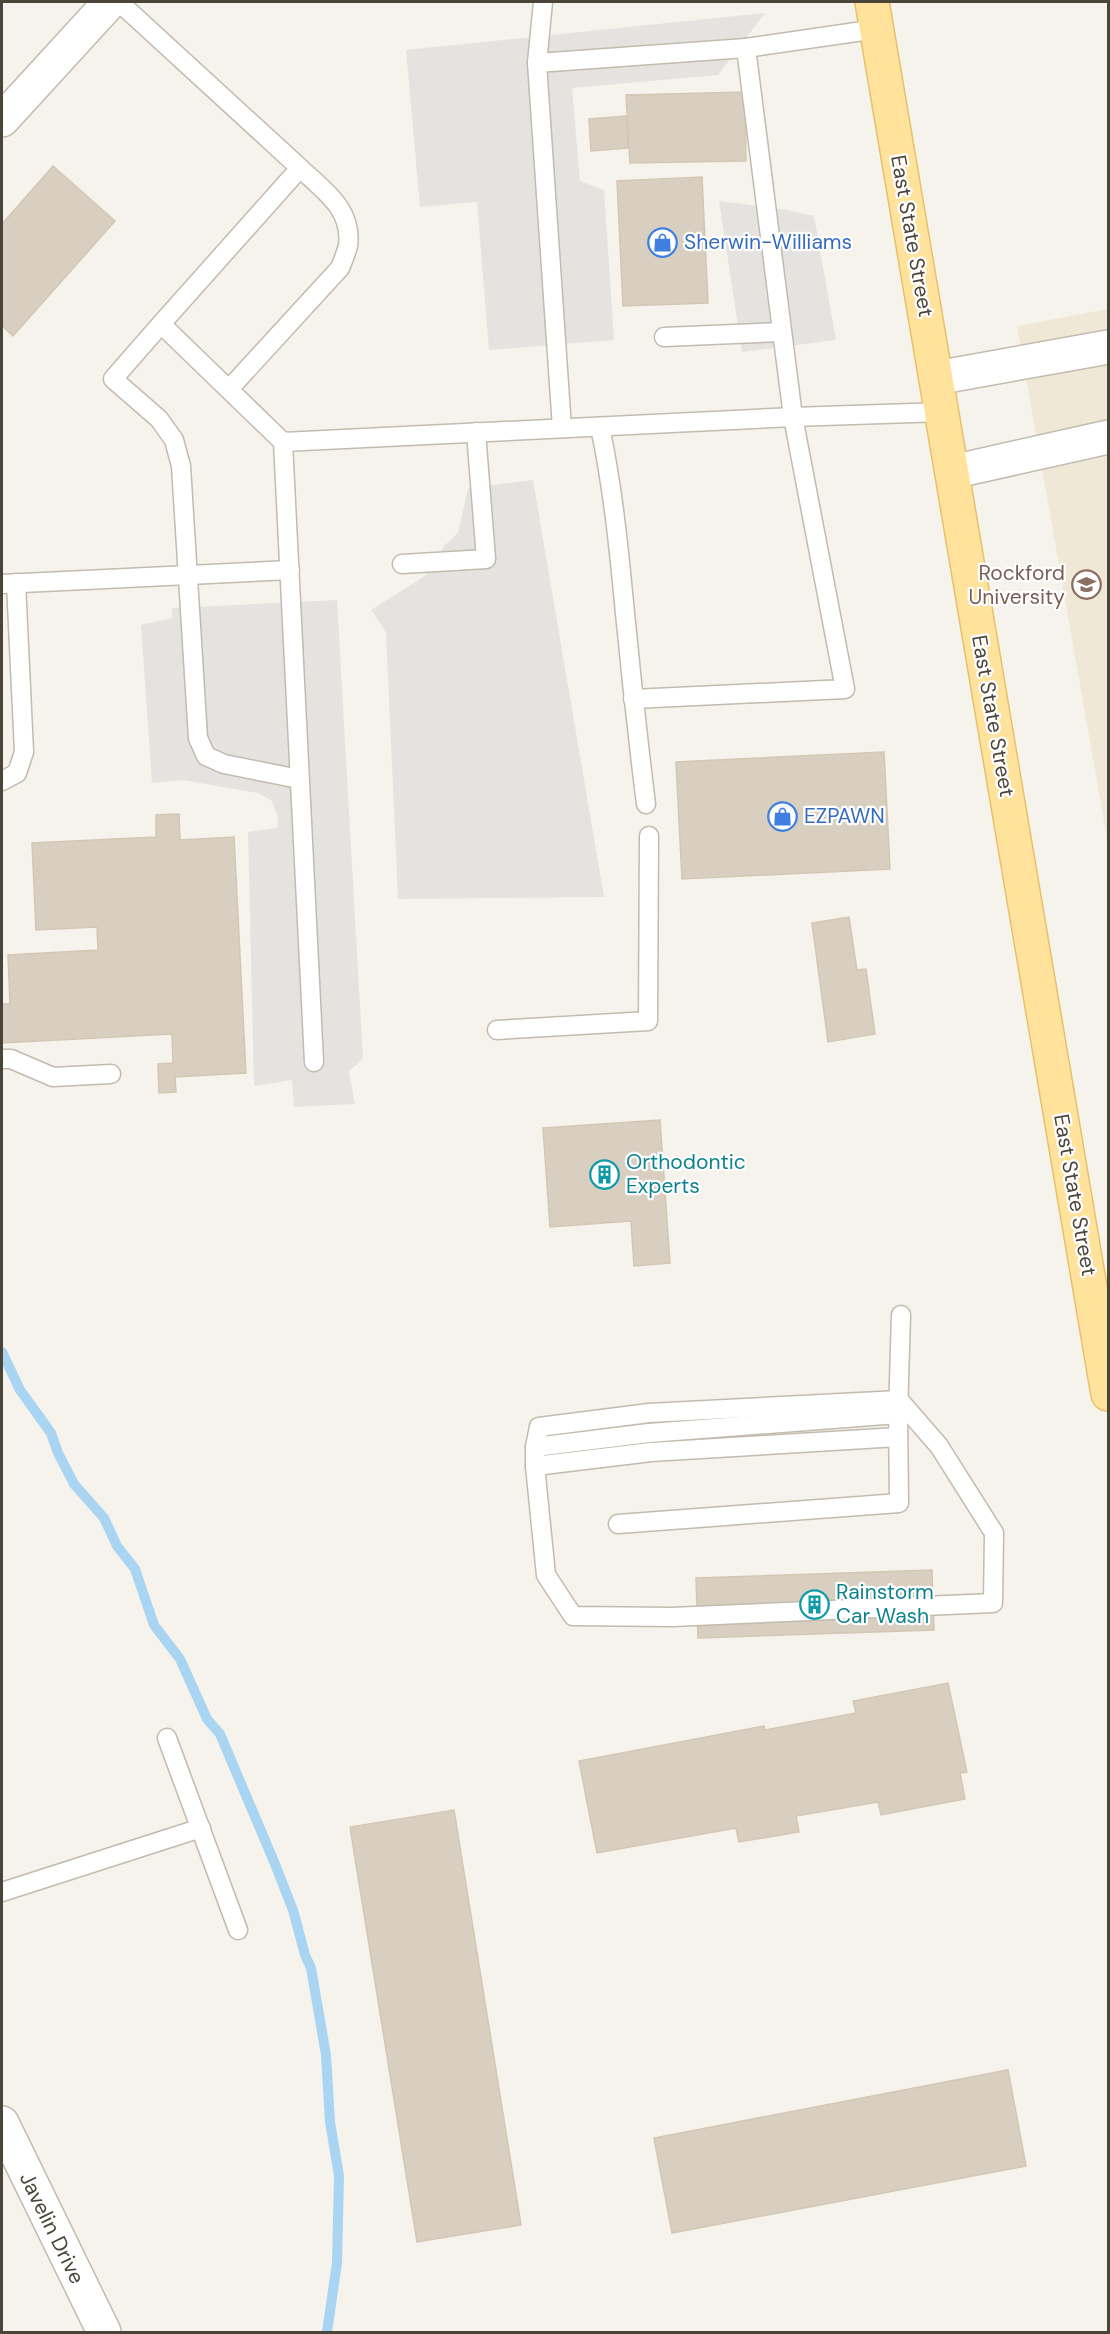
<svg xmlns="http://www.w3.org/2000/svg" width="1110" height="2334" font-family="'DM Sans',sans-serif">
  <rect width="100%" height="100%" fill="#f6f3ec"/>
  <path fill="#efe8d6" d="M1108,309v535l-91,-518z"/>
  <g fill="#e5e3e0">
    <path d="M765,13l-47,62 -146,13 8,93 24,9 10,150 -125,10 -12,-148 -57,5 -14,-157z"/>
    <path d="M719,201l69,9 26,6 22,124 -94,12z"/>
    <path d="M533,480l71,417 -206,2 -12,-267 -15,-22 54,-34 19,-30 14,-13 10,-45z"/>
    <path d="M337,600l26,459 -14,12 6,33 -61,3 -2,-27 -38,6 -6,-254 29,-4 1,-11 -6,-16 -14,-8 -75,-13 -31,3 -11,-158 31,-7v-10z"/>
  </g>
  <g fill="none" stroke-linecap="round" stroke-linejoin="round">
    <path stroke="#a9d4f2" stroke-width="10" d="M2,1352l18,38 31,43 7,20 16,31 30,34 13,28 18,23 19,56 26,34 27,60 13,15 55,130 18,46 12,45 6,13 15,87 4,67 9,54 -2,87 -10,69"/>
  </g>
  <g fill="#d8cfc1" stroke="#d3c7b4" stroke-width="1.5">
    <path d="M745,92l1,69 -116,2 -4,-68z"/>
    <path d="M626,116l2,32 -37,3 -2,-32z"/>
    <path d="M53,166l62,55 -102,115 -11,-10v-102z"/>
    <path d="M702,177l6,126 -85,3 -6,-125z"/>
    <path d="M884,752l6,117 -208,10 -6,-117z"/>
    <path d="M179,814l1,26 54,-3 12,236 -71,4 1,15 -17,1 -1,-29 15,-1 -1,-29 -170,9v-39h8l-2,-49 90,-5 -1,-23 -61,3 -4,-87 124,-6v-22z"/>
    <path d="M849,917l8,53 9,-1 9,65 -47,8 -16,-119z"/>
    <path d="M660,1120l10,143 -36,3 -3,-45 -81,6 -7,-99z"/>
    <path d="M932,1570l2,60 -236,8 -2,-60z"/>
    <path d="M948,1683l19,89 -7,1 5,26 -84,16 -3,-13 -82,14 3,16 -60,10 -3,-14 -139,25 -18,-92 185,-35 1,4 91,-17 -3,-12z"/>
    <path d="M454,1810l67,415 -104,17 -67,-415z"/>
    <path d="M1008,2070l18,96 -354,67 -18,-95z"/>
  </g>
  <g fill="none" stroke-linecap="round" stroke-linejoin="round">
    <defs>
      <g id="lane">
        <path d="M119,2l181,166 -139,156 122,118 31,620"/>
        <path d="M746,48l131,-19"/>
        <path d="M537,63l6,-61"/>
        <path d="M161,324l-48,55 46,40 15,21 7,26 17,272 8,18 18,8 75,15"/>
        <path d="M664,337l118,-5"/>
        <path d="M230,388l110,-120c3,-7 6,-15 8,-22 5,-37 -25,-56 -48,-78"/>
        <path d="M600,427c13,61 19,123 25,186 6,63 13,127 21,191"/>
        <path d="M562,428l-25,-365 209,-15 47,369 52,272 -212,10"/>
        <path d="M283,442l510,-25 149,-5"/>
        <path d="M402,564l84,-5 -10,-127"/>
        <path d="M2,584l288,-14"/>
        <path d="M2,781l15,-8 7,-21 -8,-169"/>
        <path d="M497,1030l151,-9 1,-185"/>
        <path d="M2,1059h9l42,18 58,-3"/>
        <path d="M899,1400l40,46 55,87 -1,70 -321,14 -99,-1 -27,-41 -11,-109v-19l4,-20 110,-14z"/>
        <path d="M535,1447l114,-14 249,-19"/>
        <path d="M535,1466l116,-14 247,-15"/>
        <path d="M618,1524l281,-21 -1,-89 3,-99"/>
        <path d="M167,1738l71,192"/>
        <path d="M2,1892l199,-64"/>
      </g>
      <g id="street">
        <path d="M2,120l108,-118"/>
        <path d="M936,378l172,-31"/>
        <path d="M952,472l156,-35"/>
        <path d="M2,2123l102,209"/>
      </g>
      <path id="primary" d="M872,2l236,1392"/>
    </defs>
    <use href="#lane" stroke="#c2bbae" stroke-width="21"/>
    <use href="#street" stroke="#c2bbae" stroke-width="36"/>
    <use href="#primary" stroke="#e6c16a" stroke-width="36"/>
    <use href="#lane" stroke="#fff" stroke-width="18"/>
    <use href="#street" stroke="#fff" stroke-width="33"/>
    <use href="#primary" stroke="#ffe39c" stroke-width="33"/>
  </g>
  <defs>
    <symbol id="shop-ring" viewBox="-11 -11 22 22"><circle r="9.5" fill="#fff" stroke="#3f7fe0" stroke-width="1.5"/><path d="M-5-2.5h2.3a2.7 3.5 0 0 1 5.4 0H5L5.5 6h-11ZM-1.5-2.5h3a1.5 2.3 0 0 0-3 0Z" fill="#3f7fe0"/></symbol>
    <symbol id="university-ring" viewBox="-11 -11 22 22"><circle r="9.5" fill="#fff" stroke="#8d6e63" stroke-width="1.5"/><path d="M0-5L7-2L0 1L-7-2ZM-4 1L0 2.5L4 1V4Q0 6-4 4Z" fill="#8d6e63"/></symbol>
    <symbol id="building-ring" viewBox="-11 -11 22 22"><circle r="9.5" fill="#fff" stroke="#0f9aa8" stroke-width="1.5"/><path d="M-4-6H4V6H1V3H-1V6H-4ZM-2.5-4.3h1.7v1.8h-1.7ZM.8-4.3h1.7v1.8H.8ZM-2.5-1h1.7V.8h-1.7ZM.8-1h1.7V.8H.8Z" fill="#0f9aa8"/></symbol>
  </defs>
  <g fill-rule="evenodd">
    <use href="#shop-ring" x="646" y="226" width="33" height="33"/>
    <use href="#university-ring" x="1070" y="568" width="33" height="33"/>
    <use href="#shop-ring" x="766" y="800" width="33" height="33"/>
    <use href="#building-ring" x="588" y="1158" width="33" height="33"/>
    <use href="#building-ring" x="798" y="1588" width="33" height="33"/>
  </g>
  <g text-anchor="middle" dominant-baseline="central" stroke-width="4.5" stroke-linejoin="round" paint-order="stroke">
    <g font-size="21" fill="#4b4439" stroke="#fff">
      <text transform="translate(912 236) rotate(80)">East State Street</text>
      <text transform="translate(993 716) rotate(80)">East State Street</text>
      <text transform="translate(1075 1195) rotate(80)">East State Street</text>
      <text transform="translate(52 2228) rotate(64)">Javelin Drive</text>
    </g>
    <g font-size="21" fill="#366cbe" stroke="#fff" text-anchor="start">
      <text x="684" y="242">Sherwin-Williams</text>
      <text x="804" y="816">EZPAWN</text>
    </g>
    <g font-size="21" fill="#785e54" stroke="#fff" text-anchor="end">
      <text x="1065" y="573">Rockford<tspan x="1065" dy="24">University</tspan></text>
    </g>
    <g font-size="21" fill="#0d838f" stroke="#fff" text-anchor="start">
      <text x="626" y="1162">Orthodontic<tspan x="626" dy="24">Experts</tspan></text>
      <text x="836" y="1592">Rainstorm<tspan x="836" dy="24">Car Wash</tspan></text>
    </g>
  </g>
  <rect width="1110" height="2334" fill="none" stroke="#4b4439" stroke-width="6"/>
</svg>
